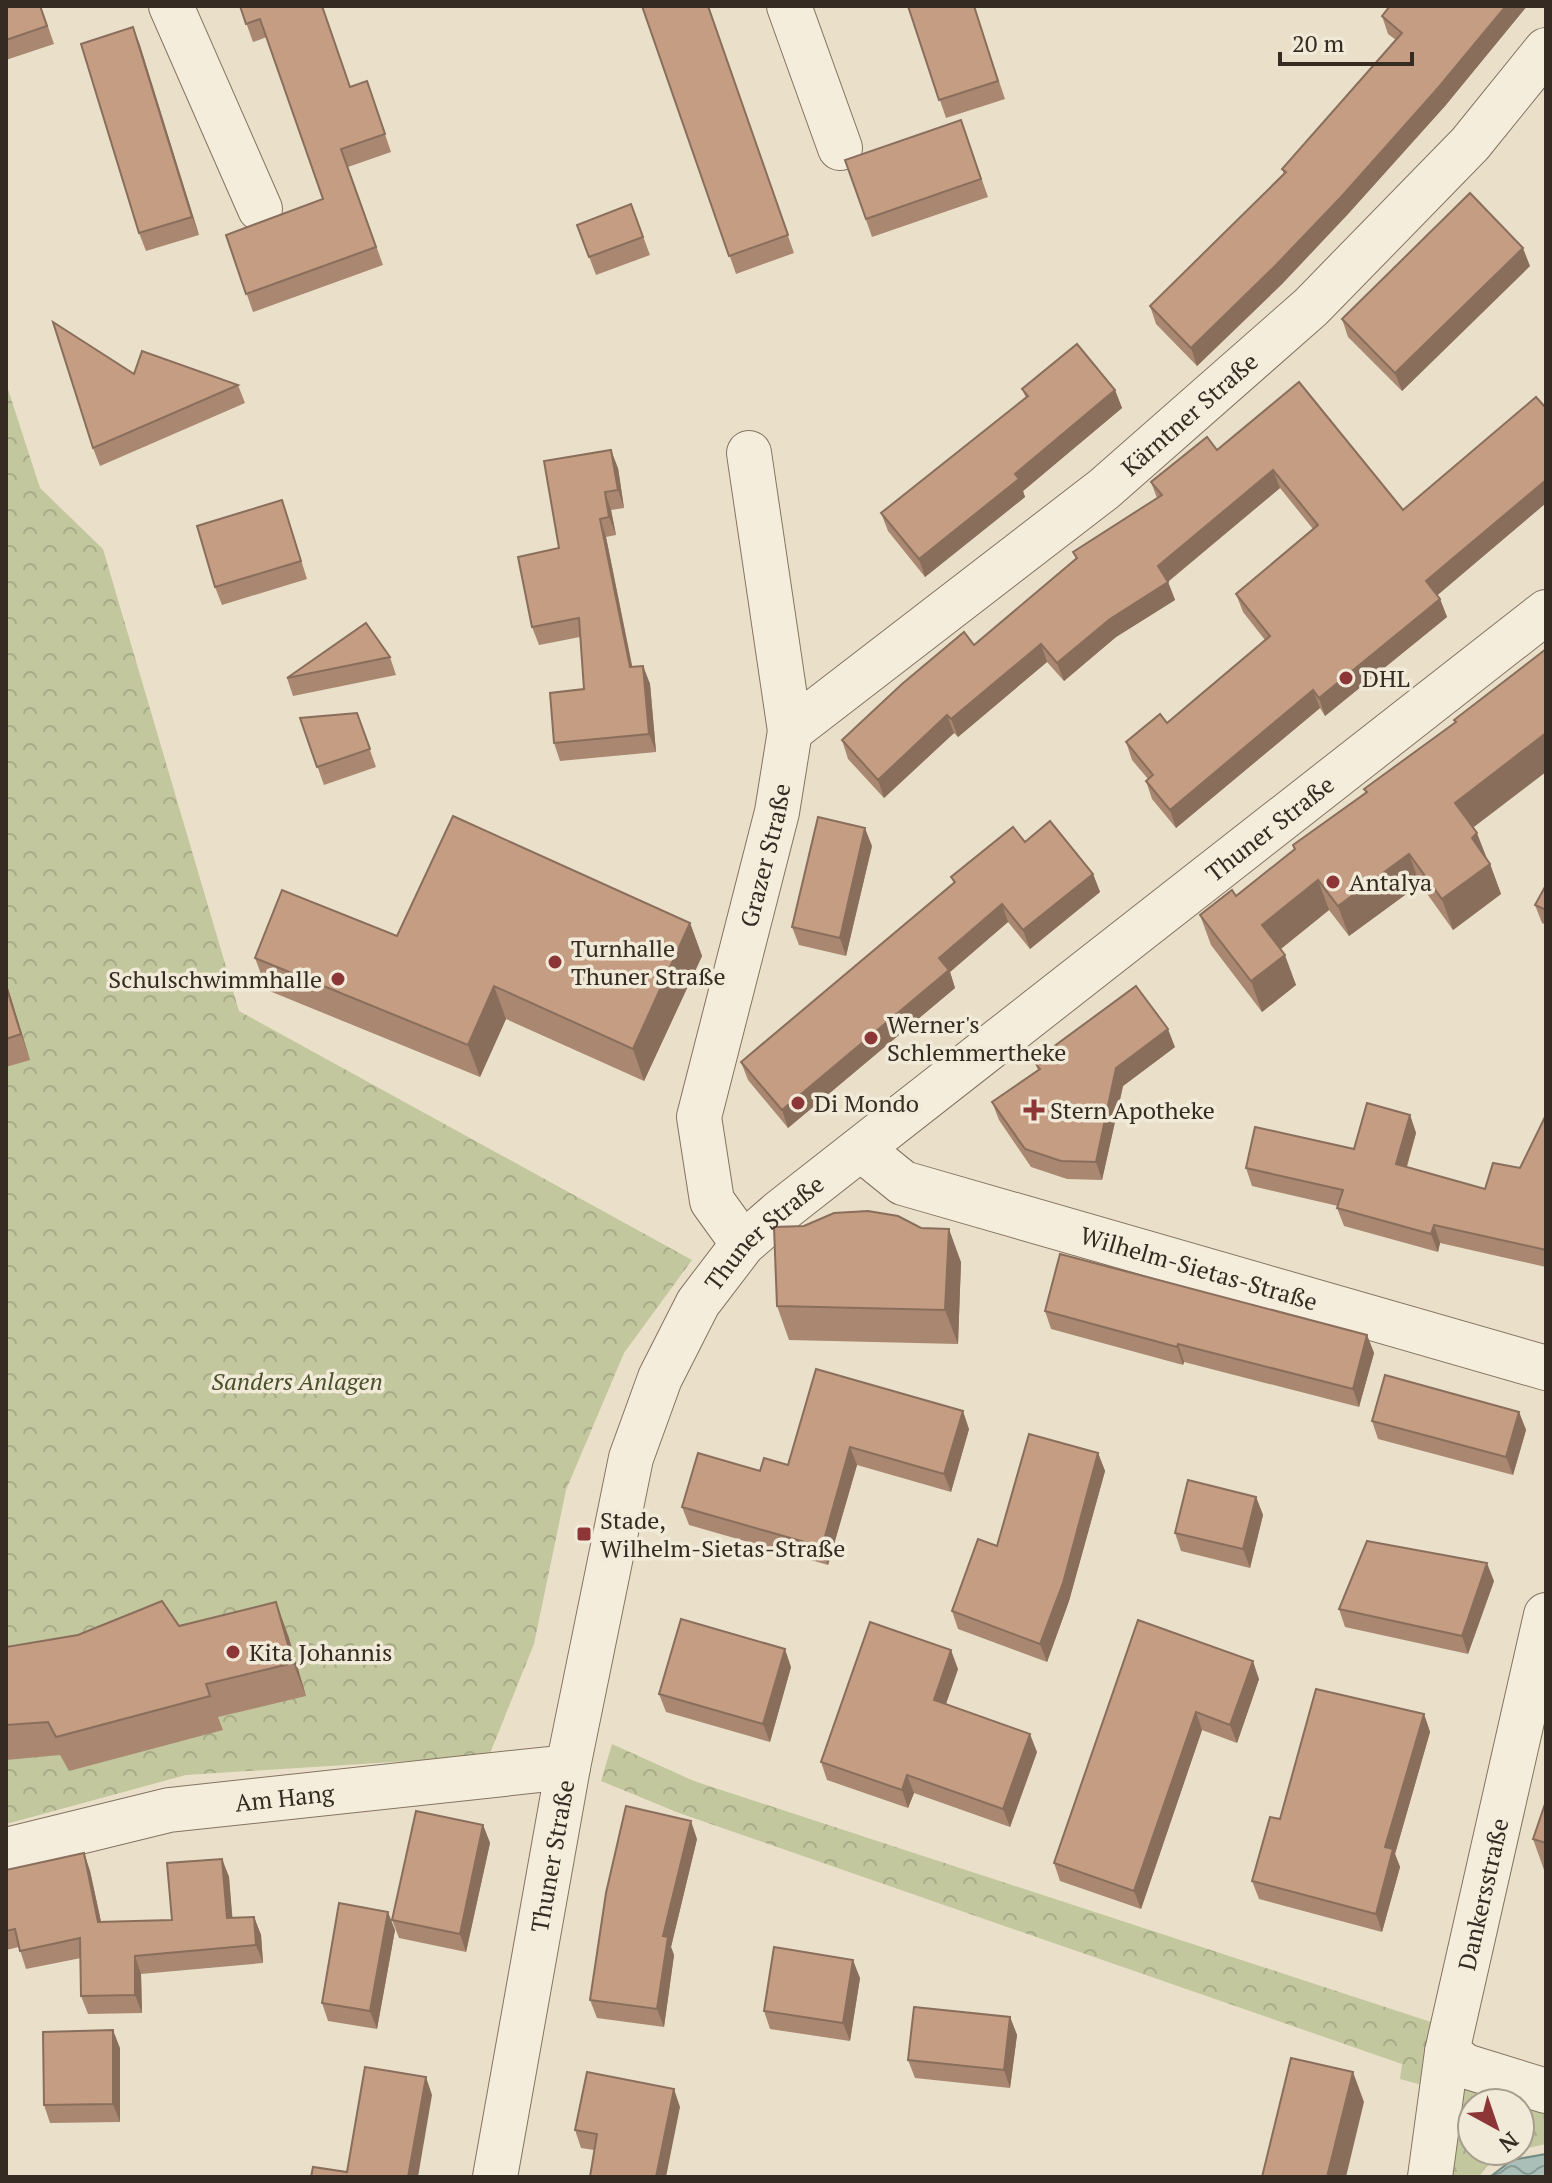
<svg xmlns="http://www.w3.org/2000/svg" width="1552" height="2183" font-family="'PT Serif',serif">
  <defs>
    <pattern id="park-crowns" width="20" height="18" patternUnits="userSpaceOnUse" patternTransform="scale(2)"><rect width="20" height="18" fill="#c3c79e"/><path d="M2 6a3 3 0 1 1 6 0M12 15a3 3 0 1 1 6 0" fill="none" stroke="#a8ab88"/></pattern>
    <pattern id="water-waves" width="16" height="10" patternUnits="userSpaceOnUse" patternTransform="scale(2)"><rect width="16" height="10" fill="#a9bfb8"/><path d="M0 5q4-4 8 0t8 0" fill="none" stroke="#8a9b95"/></pattern>
  </defs>
  <rect width="100%" height="100%" fill="#eae0c9"/>
  <g fill="url(#park-crowns)">
    <path d="M6,383l34,105 63,61 136,462 453,249 -68,93 -58,137 -32,154 -45,112 -303,19 -180,49z"/>
    <path d="M612,1744l82,37 740,242 112,84v37l-26,6v-47h-48v48h44l-30,16 -7,10h-32l12,-82 -59,-16 2,-15 -723,-251 -78,-32z"/>
  </g>
  <path fill="url(#water-waves)" stroke="#718c85" stroke-width="2" d="M1546,2154v23h-56l22,-17z"/>
  <g fill="none" stroke-linecap="round" stroke-linejoin="round">
    <defs>
      <g id="minor">
        <path d="M171,6l89,203"/>
        <path d="M789,6l51,142"/>
        <path id="s1" d="M790,731l314,-242 207,-182 159,-163 76,-94"/>
        <path id="s2" d="M861,1149l42,34 643,185"/>
        <path id="s3" d="M743,1244l-31,-43 -13,-84 78,-305 13,-81 -41,-278"/>
        <path id="s4" d="M6,1850l163,-40 399,-43"/>
        <path d="M1447,2052l18,14 81,25"/>
        <path id="s5" d="M495,2177l73,-410 63,-309 29,-80 38,-75 45,-59 38,-33 765,-599"/>
        <path id="s6" d="M1430,2177l17,-125 99,-437"/>
      </g>
    </defs>
    <use href="#minor" stroke="#847360" stroke-width="46"/>
    <use href="#minor" stroke="#f5eddc" stroke-width="44"/>
  </g>
  <g fill="#a98771">
    <path d="M6,6h35l13,38 -48,16z"/>
    <path d="M240,6h82l28,81 17,-6 24,71 -43,15 35,98 -130,47 -27,-77 97,-36 -56,-162 -14,5z"/>
    <path d="M642,6h66l86,247 -58,21z"/>
    <path d="M908,6h66l31,93 -59,19z"/>
    <path d="M1390,6h137l-82,100 -97,108 -66,70 -85,82 -41,-42 -6,-18 134,-132 -2,-5 114,-129 -8,-6 -6,-18z"/>
    <path d="M133,27l66,208 -53,16 -7,-18z"/>
    <path d="M961,120l27,77 -116,40 -27,-77z"/>
    <path d="M631,204l19,51 -54,20 -19,-50z"/>
    <path d="M1530,266l-128,125 -54,-54 -6,-18z"/>
    <path d="M134,374l104,11 7,18 -145,63 -7,-18z"/>
    <path d="M1022,389l93,1 7,18 -99,83 2,6 -100,80 -37,-46 -7,-18 145,-115z"/>
    <path d="M1217,450l186,60 143,-7 -109,92 3,4 7,18 -122,99 -5,-8 -144,120 -24,-29 -6,-18 2,-2 -16,-19 -6,-18 41,-19 98,-83 -22,-28 -7,-18 77,-65 -33,-41 -112,94 7,18 -59,37 -52,44 -17,-19 -89,75 -4,-4 -70,65 -36,-39 -6,-19 132,-95 102,-86 -3,-7 84,-54 -6,-16z"/>
    <path d="M618,468l6,40 -13,2 5,25 -10,2 26,130 11,-1 7,18 6,68 -96,9 -6,-18 30,-54 -4,-52 -41,8 -7,-18 27,-79z"/>
    <path d="M288,518l19,61 -85,26 -7,-18z"/>
    <path d="M1546,649l-73,178 14,32 3,5 11,30 -48,36 -33,-46 -71,52 -20,-26 -48,39 15,36 -34,27 -51,-67 -11,-30 36,-19 58,-46 -1,-5 73,-52 -2,-4 91,-67z"/>
    <path d="M390,657l6,18 -103,21 -6,-18z"/>
    <path d="M357,713l19,54 -52,18 -24,-67z"/>
    <path d="M1025,842l68,32 7,18 -70,57 -22,-27 -58,50 5,16 -167,140 -40,-48 -7,-18 213,-178 -3,-7z"/>
    <path d="M872,846l-26,110 -47,-11 -7,-18z"/>
    <path d="M1546,885v40l-4,-2 -7,-18z"/>
    <path d="M690,923l12,33 -58,125 -138,-62 -26,58 -213,-87 -12,-32 142,-22z"/>
    <path d="M6,982l24,78 -24,7z"/>
    <path d="M1175,1047l-52,39 -21,94 -35,-1 -36,-12 -32,-47 -7,-18 46,-32 -4,-9z"/>
    <path d="M1410,1115l6,18 -9,34 78,22 35,-21 26,-53v152l-106,-24 -2,9 -94,-26 -7,-18 1,-2 -86,-20 -6,-18 108,-19z"/>
    <path d="M804,1226l157,36 -3,82 -169,-4 -12,-34z"/>
    <path d="M1045,1311l322,24 7,18 -15,54 -175,-45 -1,3 -132,-36z"/>
    <path d="M816,1369l153,60 -18,63 -94,-27 -29,100 -139,-40 -7,-18 78,-36 28,-6z"/>
    <path d="M1519,1412l7,18 -13,45 -135,-36 -6,-18z"/>
    <path d="M1098,1453l7,18 -36,130 -22,61 -89,-33 -6,-18 45,-65z"/>
    <path d="M1256,1497l7,18 -13,53 -69,-17 -6,-18z"/>
    <path d="M1494,1581l-26,73 -123,-27 -6,-18z"/>
    <path d="M1138,1620l121,59 -22,64 -35,-13 -61,179 -81,-28 -6,-18z"/>
    <path d="M179,1626l109,9 18,61 -88,21 5,13 -154,41 -9,-16 -54,5v-113z"/>
    <path d="M791,1667l-21,75 -104,-30 -7,-18z"/>
    <path d="M958,1669l-12,35 91,48 -27,75 -96,-34 -6,15 -81,-28 -6,-18z"/>
    <path d="M1424,1714l6,18 -35,122 5,13 -18,65 -123,-33 -7,-18 28,-62z"/>
    <path d="M1546,1801v69h-2l-11,-31z"/>
    <path d="M483,1825l7,18 -24,109 -67,-14 -7,-18z"/>
    <path d="M697,1839l-26,108 3,8 -10,72 -67,-9 -7,-18z"/>
    <path d="M84,1853l6,18 11,51 71,-2 50,-61 7,18 3,41 22,-1 7,18 2,28 -122,11 1,39 -54,1 -7,-18v-38l-55,11 -7,-22 -13,3v-80z"/>
    <path d="M395,1930l-18,99 -49,-8 -6,-18z"/>
    <path d="M860,1978l-10,63 -80,-12 -6,-18z"/>
    <path d="M1010,2017l7,18 -7,53 -95,-10 -7,-18z"/>
    <path d="M120,2048v74l-70,1 -6,-18z"/>
    <path d="M680,2107l-86,43 -13,-2 -6,-18z"/>
  </g>
  <g fill="#896e5c">
    <path d="M1506,6h21l-82,100 -97,108 -66,70 -85,82 -6,-18z"/>
    <path d="M133,27l7,18 59,190 -7,-18z"/>
    <path d="M1523,248l7,18 -128,125 -7,-18z"/>
    <path d="M1115,390l7,18 -99,83 2,6 -100,80 -6,-18 96,-85z"/>
    <path d="M611,450l7,18 6,40 -6,-18z"/>
    <path d="M1273,470l7,18 -114,95 2,-1 7,18 -59,37 -52,44 -7,-18 101,-97z"/>
    <path d="M1546,480v23l-113,96 -7,-18z"/>
    <path d="M605,492l6,18 5,25 -7,-18z"/>
    <path d="M600,519l6,18 30,148 -6,-18z"/>
    <path d="M1440,599l7,18 -122,99 -6,-18z"/>
    <path d="M1041,644l6,18 -89,75 -7,-18z"/>
    <path d="M643,666l7,18 6,68 -7,-18z"/>
    <path d="M1313,690l7,18 -144,120 -6,-18z"/>
    <path d="M947,715l7,18 -70,65 -6,-18z"/>
    <path d="M1546,733v39l-80,61 -11,-30z"/>
    <path d="M865,828l7,18 -26,110 -6,-18z"/>
    <path d="M1477,833l12,31 -17,-26z"/>
    <path d="M1409,854l11,30 -71,52 -11,-30z"/>
    <path d="M1490,864l11,30 -48,36 -11,-31z"/>
    <path d="M1093,874l7,18 -70,57 -7,-19z"/>
    <path d="M1318,880l11,30 -56,45 -11,-30z"/>
    <path d="M1002,904l6,18 -58,50 5,16 -167,140 -6,-18 157,-152z"/>
    <path d="M690,923l12,33 -58,125 -11,-32z"/>
    <path d="M1285,955l11,30 -34,27 -11,-31z"/>
    <path d="M6,982l24,78 -9,-26 -15,-48z"/>
    <path d="M494,986l12,33 -26,58 -12,-32z"/>
    <path d="M1168,1029l7,18 -52,39 -21,94 -6,-18 20,-94z"/>
    <path d="M1410,1115l6,18 -14,49 -6,-18z"/>
    <path d="M1434,1225l6,18 -2,9 -7,-18z"/>
    <path d="M949,1229l12,33 -3,82 -13,-34z"/>
    <path d="M1367,1335l7,18 -15,54 -6,-18z"/>
    <path d="M1178,1344l6,18 -1,3 -6,-18z"/>
    <path d="M963,1411l6,18 -18,63 -7,-18z"/>
    <path d="M1519,1412l7,18 -13,45 -7,-18z"/>
    <path d="M850,1447l7,18 -29,100 -6,-18z"/>
    <path d="M1098,1453l7,18 -36,130 -22,61 -7,-18z"/>
    <path d="M1256,1497l7,18 -13,53 -7,-19z"/>
    <path d="M1487,1563l7,18 -26,73 -6,-18z"/>
    <path d="M276,1602l12,33 18,61 -13,-33z"/>
    <path d="M785,1649l6,18 -21,75 -7,-18z"/>
    <path d="M951,1650l7,19 -17,49 -7,-18z"/>
    <path d="M1253,1661l6,18 -22,64 -7,-18z"/>
    <path d="M1196,1712l6,18 -61,179 -7,-18z"/>
    <path d="M1424,1714l6,18 -35,122 5,13 -18,65 -6,-18 9,-67z"/>
    <path d="M1030,1734l7,18 -27,75 -7,-18z"/>
    <path d="M907,1775l7,18 -6,15 -6,-18z"/>
    <path d="M691,1821l6,18 -26,108 3,8 -10,72 -7,-18 6,-73z"/>
    <path d="M483,1825l7,18 -24,109 -6,-18z"/>
    <path d="M84,1853l6,18 15,69 -7,-18z"/>
    <path d="M222,1859l7,18 5,59 -7,-18z"/>
    <path d="M388,1912l7,18 -18,99 -7,-18z"/>
    <path d="M254,1917l7,18 2,28 -7,-18z"/>
    <path d="M135,1956l6,18 1,39 -7,-18z"/>
    <path d="M853,1960l7,18 -10,63 -7,-18z"/>
    <path d="M1010,2017l7,18 -7,53 -6,-18z"/>
    <path d="M113,2030l7,18v74l-7,-18z"/>
    <path d="M1353,2072l11,30 -18,75h-19z"/>
    <path d="M426,2077l6,18 -14,82h-10z"/>
    <path d="M674,2089l6,18 -14,70h-10z"/>
  </g>
  <g fill="#c49d83" stroke="#896e5c" stroke-width="2">
    <path d="M6,6h34l7,20 -41,14z"/>
    <path d="M240,6h82l28,81 17,-6 18,53 -44,15 35,98 -130,47 -20,-59 97,-36 -63,-180 -14,5z"/>
    <path d="M642,6h66l80,229 -59,21z"/>
    <path d="M908,6h66l24,75 -59,19z"/>
    <path d="M1390,6h116l-68,82 -96,108 -67,70 -84,82 -41,-42 136,-134 -4,-3 120,-136 -20,-17z"/>
    <path d="M133,27l59,190 -53,16 -58,-189z"/>
    <path d="M961,120l20,59 -115,40 -21,-59z"/>
    <path d="M1470,193l53,55 -128,125 -53,-54z"/>
    <path d="M631,204l12,33 -54,20 -12,-32z"/>
    <path d="M53,322l81,52 8,-23 96,34 -145,63z"/>
    <path d="M1077,344l38,46 -100,84 4,5 -100,80 -38,-46 147,-117 -6,-7z"/>
    <path d="M1299,382l104,128 133,-113 10,11v72l-120,101 14,18 -121,99 -6,-8 -143,120 -24,-29 7,-6 -27,-33 34,-28 7,9 103,-87 -34,-42 82,-69 -45,-55 -115,96 10,16 -58,37 -53,44 -16,-19 -90,75 -4,-4 -69,65 -36,-40 60,-56 62,-52 10,13 103,-87 -4,-6 89,-57 -11,-13 56,-45 10,13z"/>
    <path d="M611,450l7,40 -13,2 4,25 -9,2 30,148 13,-1 6,68 -95,9 -4,-50 34,-4 -5,-71 -47,9 -14,-70 41,-9 -15,-87z"/>
    <path d="M282,500l19,61 -86,26 -18,-61z"/>
    <path d="M366,623l24,34 -103,21z"/>
    <path d="M1546,649v84l-91,70 22,30 -5,5 18,26 -48,35 -33,-45 -71,52 -20,-26 -56,45 23,30 -34,26 -51,-66 32,-25 4,6 59,-47 -2,-4 74,-53 -3,-3 92,-67 -2,-2z"/>
    <path d="M357,713l13,36 -53,18 -17,-49z"/>
    <path d="M453,816l237,107 -57,126 -139,-63 -26,59 -213,-87 27,-68 115,46z"/>
    <path d="M818,817l47,11 -25,110 -48,-11z"/>
    <path d="M1050,821l43,53 -70,56 -21,-26 -63,54 10,12 -167,140 -41,-48 214,-180 -4,-5 62,-50 12,15z"/>
    <path d="M1546,885v25l-11,-5z"/>
    <path d="M6,986l15,48 -15,5z"/>
    <path d="M1136,986l32,43 -52,39 -20,94 -35,-1 -36,-12 -33,-47 48,-33 -6,-8z"/>
    <path d="M1367,1103l43,12 -14,49 89,25 8,-26 27,5 26,-53v135l-112,-25 -3,9 -94,-26 6,-18 -97,-22 9,-41 99,22z"/>
    <path d="M868,1211l30,5 23,12 28,1 -4,81 -168,-4 -3,-79 30,-1 30,-13z"/>
    <path d="M1060,1254l307,81 -14,54 -175,-45 -1,3 -132,-36z"/>
    <path d="M816,1369l147,42 -19,63 -94,-27 -28,100 -140,-40 16,-54 62,18 4,-13 24,7z"/>
    <path d="M1385,1375l134,37 -13,45 -134,-36z"/>
    <path d="M1029,1434l69,19 -35,130 -23,61 -88,-33 26,-72 19,7z"/>
    <path d="M1188,1480l68,17 -13,52 -68,-16z"/>
    <path d="M1367,1541l120,22 -25,73 -123,-27z"/>
    <path d="M162,1601l17,25 97,-24 17,61 -87,21 4,12 -154,41 -8,-15 -42,3v-78l72,-12z"/>
    <path d="M681,1619l104,30 -22,75 -104,-30z"/>
    <path d="M1138,1620l115,41 -23,64 -34,-13 -62,179 -80,-28z"/>
    <path d="M870,1622l81,28 -17,50 96,34 -27,75 -96,-34 -5,15 -81,-28z"/>
    <path d="M1316,1689l108,25 -39,133 8,2 -17,65 -124,-33 18,-64 10,2z"/>
    <path d="M1546,1801v42l-13,-4z"/>
    <path d="M626,1806l65,15 -28,115 5,1 -11,72 -67,-9 16,-107z"/>
    <path d="M416,1811l67,14 -23,109 -68,-14z"/>
    <path d="M84,1853l14,69 74,-2 -5,-57 55,-4 5,59 27,-1 2,28 -121,11v39l-54,1 -1,-58 -60,13 -5,-22 -9,2v-61z"/>
    <path d="M339,1903l49,9 -18,99 -48,-8z"/>
    <path d="M774,1947l79,13 -10,63 -79,-12z"/>
    <path d="M914,2007l96,10 -6,53 -96,-10z"/>
    <path d="M113,2030v74l-69,1 -1,-73z"/>
    <path d="M1291,2058l62,14 -26,105h-65z"/>
    <path d="M365,2067l61,10 -18,100h-97l2,-10 34,5z"/>
    <path d="M587,2072l87,17 -18,88h-66l7,-43 -22,-4z"/>
    <path d="M108,2176v1h-60z"/>
  </g>
  <g fill="#8d3638" stroke="#f2ead8" stroke-width="3">
    <circle cx="1346" cy="678" r="8"/>
    <circle cx="1333" cy="882" r="8"/>
    <circle cx="555" cy="962" r="8"/>
    <circle cx="338" cy="979" r="8"/>
    <circle cx="871" cy="1038" r="8"/>
    <circle cx="798" cy="1103" r="8"/>
    <path d="M1030 1098h8v8h8v8h-8v8h-8v-8h-8v-8h8z"/>
    <rect x="576" y="1526" width="16" height="16" rx="4"/>
    <circle cx="233" cy="1652" r="8"/>
  </g>
  <g text-anchor="middle" dominant-baseline="central" stroke-width="7" stroke-linejoin="round" paint-order="stroke">
    <g font-size="24" fill="#362b22" stroke="#f2ead8">
      <text stroke="none"><textPath href="#s1" startOffset="510">Kärntner Straße</textPath></text>
      <text stroke="none"><textPath href="#s5" startOffset="1646">Thuner Straße</textPath></text>
      <text stroke="none"><textPath href="#s3" startOffset="408">Grazer Straße</textPath></text>
      <text stroke="none"><textPath href="#s5" startOffset="998">Thuner Straße</textPath></text>
      <text stroke="none"><textPath href="#s2" startOffset="362">Wilhelm-Sietas-Straße</textPath></text>
      <text stroke="none"><textPath href="#s4" startOffset="284">Am Hang</textPath></text>
      <text stroke="none"><textPath href="#s5" startOffset="326">Thuner Straße</textPath></text>
      <text stroke="none"><textPath href="#s6" startOffset="288">Dankersstraße</textPath></text>
    </g>
    <g font-size="24" fill="#362b22" stroke="#f2ead8" text-anchor="start">
      <text x="1362" y="678">DHL</text>
      <text x="1349" y="882">Antalya</text>
      <text x="571" y="948">Turnhalle<tspan x="571" dy="28">Thuner Straße</tspan></text>
      <text x="322" y="979" text-anchor="end">Schulschwimmhalle</text>
      <text x="887" y="1024">Werner's<tspan x="887" dy="28">Schlemmertheke</tspan></text>
      <text x="814" y="1103">Di Mondo</text>
      <text x="1050" y="1110">Stern Apotheke</text>
      <text x="600" y="1520">Stade,<tspan x="600" dy="28">Wilhelm-Sietas-Straße</tspan></text>
      <text x="249" y="1652">Kita Johannis</text>
    </g>
    <g font-size="24" font-style="italic" fill="#48512a" stroke="#f2ead8">
      <text x="297" y="1381">Sanders Anlagen</text>
    </g>
  </g>
  <rect width="1552" height="2183" fill="none" stroke="#362b22" stroke-width="16"/>
  <g transform="translate(1496 2127) rotate(140)"><circle r="38" fill="#f2ead8" stroke="#a79e8f" stroke-width="2"/>
  <path d="M0-6L14 30L0 20L-14 30Z" fill="#8d3638"/>
  <text y="-12" font-size="22" font-weight="bold" text-anchor="middle" fill="#362b22">N</text>
  </g>
  <path d="M1280 52v12h132v-12" fill="none" stroke="#362b22" stroke-width="4"/>
  <text x="1292" y="52" font-size="24" fill="#362b22" stroke="#f2ead8" stroke-width="6" paint-order="stroke">20 m</text>
</svg>
